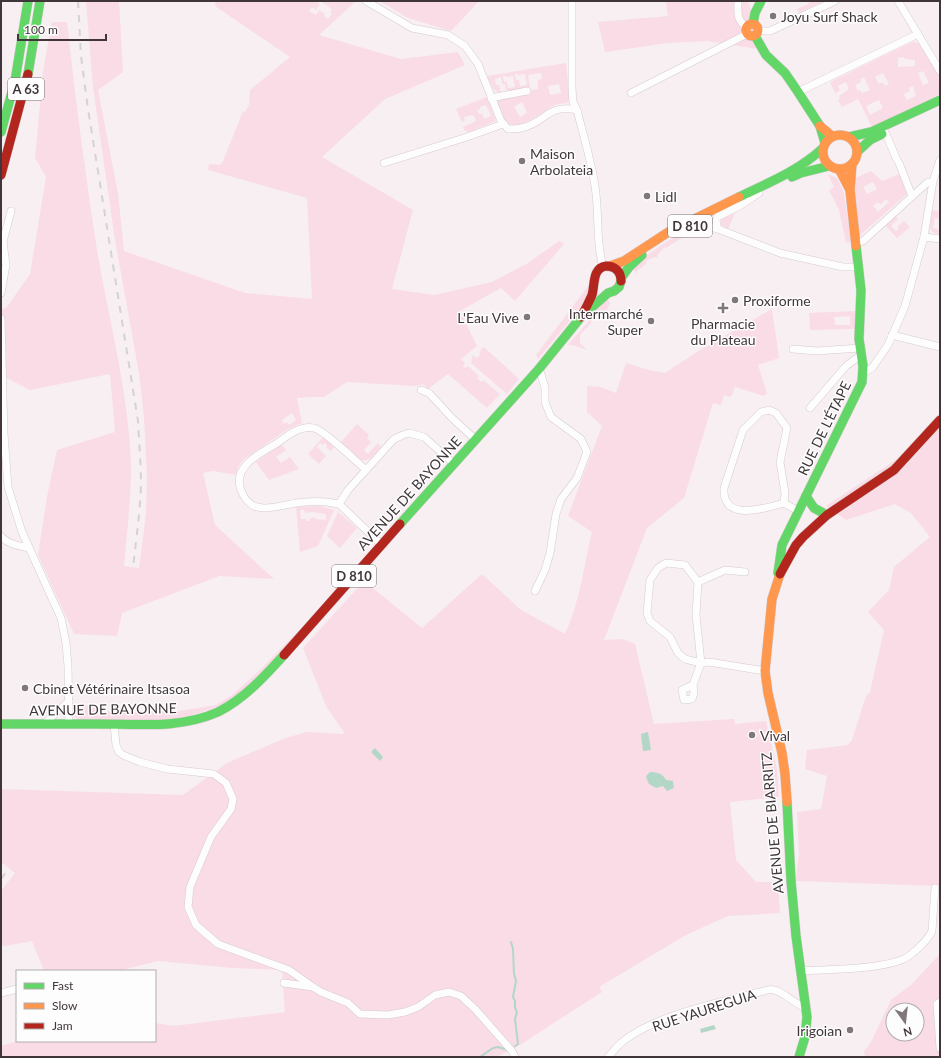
<svg xmlns="http://www.w3.org/2000/svg" width="941" height="1058" font-family="Lato,sans-serif">
  <rect width="100%" height="100%" fill="#f8eff2"/>
  <g fill="#f9dce6" fill-rule="evenodd">
    <path d="M86,1h33l4,71 -25,18 20,103 6,58 121,42 67,6 -5,-101 -99,-28 1,-6 11,1 3,-4 20,-50 2,1 4,-7 1,-15 40,-33 -75,-51 1,-5h101l3,3 -4,6 -4,-3 -3,4 7,4 3,-5 6,4 -1,2 4,3 4,-5 -2,-2 2,-3 -10,-7 1,-1h33l-37,34 82,24 57,-7 7,13 -80,34 -63,58 91,53 -21,79 42,6 58,-13 36,-19 31,-22 5,3 -49,57 -14,-13 -41,23 17,35 -16,13 4,4 -2,3 2,2 3,-2 11,10 -2,2 4,4 2,-2 17,14 -13,14 -39,-34 -20,15 -5,-5 -8,2 -68,-4 -23,15h-15l-12,1 5,25 -14,6 -44,30 -6,8 -2,8 -23,-4 -10,2 12,52 59,54 -55,-3 -97,37 -5,23 -43,-2 -36,-79 9,-58 10,-47 58,-18 -5,-58 -80,16 -29,-15v-65l6,-3 23,-33 16,-97 -11,-19 8,-87 9,-49h15c8,75 18,149 29,222 12,74 33,147 35,222 0,33 -4,67 -7,100l15,2 7,-54 1,-35 -3,-62 -5,-44 -24,-133 -22,-153zM292,413l4,7 -7,5 -2,-3 -3,2 -2,-4z"/>
    <path d="M380,1h99l-28,30 -43,-13z"/>
    <path d="M666,1h82l16,49 -56,-9 -41,2 -62,9 -7,-30 70,-6z"/>
    <path d="M808,1h16l-25,12 -2,-4 12,-5z"/>
    <path d="M915,42l6,3 19,30v19l-68,33 -14,-28 -16,8 -4,-7 2,-1 -1,-3 10,-7 -3,-7 -8,4 2,4 -4,3 1,4 -7,-15 80,-39zM904,57l1,2 10,1v6l-17,1v-9zM923,71l6,12 -6,2 -5,-12zM883,73l6,11 -4,2 -2,-4 -4,2 -4,-7zM864,77l6,13 -8,3 -2,-3 -2,1 -3,-6 6,-3 -1,-3zM913,86l3,10 -9,4 -3,-6 6,-3 -1,-3zM879,100l4,8 -13,7 -4,-9z"/>
    <path d="M566,63l4,36 -3,4c-4,1 -8,0 -12,2 -10,4 -39,31 -50,15 -4,-5 -6,-14 -8,-20l34,-6v-4l7,-1v-9l4,-1 -1,-6 -13,2 2,12 -24,4 -1,-7h-3l-1,-7 -6,2 1,6h3l2,8c-9,-2 -10,-9 -14,-17zM515,74h3v1l7,-1 2,11 -7,1 -1,-6h-3zM503,76h3v1l7,-1 2,11 -7,1 -1,-6h-3zM559,84l2,9 -11,2 -2,-9zM522,102l5,11 -7,4 -6,-10z"/>
    <path d="M487,97l9,24 -27,11 -4,-1 -2,-4 13,-6 -2,-6 -10,2 1,4 -3,1 -6,-13zM486,105l5,11 -7,3 -2,-6 -3,1 -2,-4 3,-1v-2z"/>
    <path d="M871,171l11,10 17,-7 8,20 -48,42 -6,-57zM873,182l4,7 -10,5 -4,-7zM886,199l3,3 -11,10 -5,-6 5,-4 3,2z"/>
    <path d="M828,174l9,4 7,15 7,49 -5,1 -7,-33 -10,-20 5,-3z"/>
    <path d="M932,210l8,1v8l-5,-1 -2,10 7,2v4l-6,-1 -4,-4z"/>
    <path d="M735,213l-7,16 -7,-4v-6z"/>
    <path d="M895,216l3,3 -7,7 5,5 3,-2 -2,-2 7,-6 6,6 -13,11 -12,-13z"/>
    <path d="M691,230h8v1l-13,4 -20,13 -1,-1 -8,8 1,1 -2,2 -1,-1 -9,4 1,2 -11,9 2,5 -5,-9c13,-13 40,-33 58,-38z"/>
    <path d="M589,285l-1,10 -11,17 -39,47 -2,-4z"/>
    <path d="M608,300l2,3 -3,7 -5,5 -3,-1 -7,5 -1,4 -11,12v8l7,7 -15,-5h-4l20,-23v-3l18,-18z"/>
    <path d="M772,309l7,49 -21,7 9,28 -3,3 -29,-9 -4,10 -7,-2 -3,10 -8,-2 -29,95 -37,30 -43,112 18,-1 13,5 19,80 80,-5 1,5 31,-3 11,48 2,28 -49,5 6,58 20,22h22l2,31 -52,3 -42,19 -87,52 3,5 -87,56 -19,9h-495v-11l17,-5h137v-18l18,3 112,-14 -3,-42 -49,-2 -75,-7 -40,10h-74l-12,-30 -27,5 -4,-1v-54l14,-18 -14,-11v-73l182,6 44,-32 56,-24 23,-7 39,2 -19,-28 -23,-58 61,-67 58,47 60,-54 39,36 44,24c15,-32 19,-69 27,-102l-24,-16 34,-90 -15,-14v-26l13,1 16,6 10,-30 23,7 16,3 35,-23z"/>
    <path d="M856,311l-1,18 -45,1 -1,-17zM850,316v9h-15l-1,-8z"/>
    <path d="M484,347l35,32 -12,15 -36,-31 2,-9 3,4 4,-3 -1,-2 2,-1 -1,-2z"/>
    <path d="M940,413v473l-145,-5 4,-26 -2,-43 24,-3 6,-33 -22,-7 2,-19 41,-5 4,-5 14,-44 4,-4 14,-62 -16,-18 21,-22 5,-23 36,-30 -19,-24 -16,-9 -49,16 -20,-14 74,-49z"/>
    <path d="M357,424l12,11 -2,3 4,4 -7,8 4,4 10,-11 3,3c-5,7 -11,16 -20,14l-20,-18z"/>
    <path d="M323,437l11,10 -3,4 -5,-4 1,-2 -2,-2 -2,2 -3,-2 -3,4 9,9 -7,8 -11,-10z"/>
    <path d="M281,444l5,6 -10,7 5,6 9,-6 9,12 -30,11 -13,-18z"/>
    <path d="M320,506l14,4 -16,36 -18,6 -4,-45zM300,510h4l1,3 8,-1 13,2v6l-11,-1v-2l-6,2v2h-3v-2h-5z"/>
    <path d="M338,512l19,16 -17,20 -13,-12z"/>
    <path d="M304,625c-21,24 -42,54 -70,72 -45,30 -103,23 -155,23 -7,-4 -8,-6 -7,-14l6,-1 16,1 6,6 80,-1 36,-6 16,-10 7,-6 23,-21z"/>
    <path d="M940,954v103h-75l-1,-6 6,-7 21,-44 20,-15zM893,1010h24v24h-24z"/>
  </g>
  <g fill="#b3d7c7">
    <path d="M648,732l3,18 -8,1 -2,-17z"/>
    <path d="M375,748l8,9 -3,4 -9,-9z"/>
    <path d="M650,772c8,0 13,2 16,8l7,1 1,7 -7,3 -4,-5 -7,2 -7,-4 -3,-7 1,-2z"/>
    <path d="M714,1025l2,4 -15,4 -1,-4z"/>
  </g>
  <g fill="none" stroke-linecap="round" stroke-linejoin="round">
    <g stroke="#b3d7c7" stroke-width="2">
      <path d="M511,942l2,7 1,25 2,7 -3,16 2,4v7l2,4 -2,7 3,25 -3,2"/>
      <path d="M480,1057l13,-9 5,-1 10,3"/>
    </g>
    <defs>
      <g id="street">
        <path d="M366,1l46,27 36,7 17,11 13,18 23,57 7,8c5,0 9,0 13,-1 26,-5 24,-24 56,-18"/>
        <path d="M572,1v87l1,14 4,8c7,28 16,56 19,84 3,25 0,49 7,73"/>
        <path d="M738,1c0,13 -2,17 8,26"/>
        <path d="M898,1l42,70"/>
        <path d="M758,31h12l65,-30"/>
        <path d="M798,92l120,-58"/>
        <path d="M631,93l116,-59"/>
        <path d="M491,98l36,-7"/>
        <path d="M885,132l12,28"/>
        <path d="M384,163l83,-26 36,-13"/>
        <path d="M899,163l13,33"/>
        <path d="M692,225l15,1 11,3 62,24 63,14h15"/>
        <path d="M718,229l-2,-8 1,-4 24,-12 18,-12"/>
        <path d="M924,237l16,2"/>
        <path d="M856,243l7,-2 65,-59"/>
        <path d="M1,293l5,-28 -3,-23 8,-31"/>
        <path d="M1,319l3,115 4,53 14,45 39,86 5,25 2,23 1,58"/>
        <path d="M892,335l48,12"/>
        <path d="M793,349l24,2 43,-3"/>
        <path d="M864,372l8,-4 16,-23 17,-39 19,-69 9,-56 7,-21"/>
        <path d="M421,390l8,3 23,25 24,22"/>
        <path d="M810,408l36,-42 15,-11"/>
        <path d="M784,503c-18,5 -62,20 -60,-15l19,-58 18,-18 8,-2 7,3 11,15 -7,34 5,31 -1,10 14,8"/>
        <path d="M339,504c-11,-2 -22,-3 -33,-2 -15,0 -39,10 -52,4 -6,-3 -11,-10 -13,-16 -9,-23 19,-37 35,-46 11,-8 24,-19 38,-16 10,2 43,34 52,42"/>
        <path d="M1,536c6,8 19,10 28,12"/>
        <path d="M382,545l-43,-41 9,-14 46,-51 9,-4 6,-2 15,4 30,27"/>
        <path d="M698,582l-13,-17 -19,-2 -8,5 -8,12 -3,33 3,8 20,16 8,16 7,6 16,4 -5,-48 2,-33 27,-12 20,2"/>
        <path d="M535,591l10,-21 5,-17 6,-39 5,-15 16,-21 10,-26 -6,-13 -30,-22 -6,-15v-14l-4,-14 -3,-4"/>
        <path d="M693,685l1,8 -2,6 -8,1 -2,-10 11,-5 8,-22 8,-1 56,9"/>
        <path d="M44,724l25,-23"/>
        <path d="M114,724l2,21 3,7 4,3 17,7 27,7 47,5 12,9 7,16 -2,10 -20,28 -21,50 -2,20 8,18 22,19 71,26 24,17"/>
        <path d="M801,971c30,-2 76,-1 103,-12 8,-4 25,-20 28,-28l3,-43"/>
        <path d="M284,983l29,4 8,5 27,11 12,11 28,1 17,-3 13,-5 17,-12 14,-3 12,4 15,14 36,41 3,6"/>
        <path d="M1,993l16,-4"/>
        <path d="M940,1002l-3,2 3,44"/>
        <path d="M608,1057c4,-4 8,-10 13,-14 33,-28 100,-41 143,-52 3,-1 7,-2 10,-1 8,1 21,14 32,18"/>
      </g>
      <g id="fast">
        <path d="M753,24l2,-11 6,-12"/>
        <path d="M755,36l11,19 19,18 13,19 22,34 5,17"/>
        <path d="M28,74l12,-73"/>
        <path d="M1,132l14,-51 13,-80"/>
        <path d="M849,137l22,-5 69,-32"/>
        <path d="M857,152l13,-12 12,-6"/>
        <path d="M792,177l9,-4 28,-7"/>
        <path d="M739,197c29,-14 59,-26 83,-48"/>
        <path d="M621,278l8,-11 13,-12"/>
        <path d="M806,496l8,12 13,7"/>
        <path d="M400,524l138,-154 43,-53 27,-24 6,-2 5,-4 2,-6"/>
        <path d="M778,573l4,-28 80,-163 1,-16 -4,-27 2,-49 -5,-44"/>
        <path d="M1,724c32,0 65,0 97,0 40,0 82,5 120,-12 26,-13 47,-36 66,-57"/>
        <path d="M787,802l4,79 5,55 11,81 -2,20 -6,20"/>
      </g>
      <g id="slow">
        <circle cx="752" cy="30" r="6"/>
        <path d="M820,126l12,10"/>
        <circle cx="840" cy="152" r="17"/>
        <path d="M852,164l-2,26 6,56"/>
        <path d="M839,169l11,21"/>
        <path d="M610,266l14,-5 46,-30 69,-34"/>
        <path d="M780,574l-8,25 -7,72 3,22 14,60 3,21 2,28"/>
      </g>
      <g id="jam">
        <path d="M1,175l27,-101"/>
        <path d="M581,317c4,-7 8,-15 11,-22 3,-10 0,-27 14,-29 4,0 8,1 11,4 3,3 4,7 4,11"/>
        <path d="M780,574l16,-29 7,-8 24,-22 67,-45 46,-50"/>
        <path d="M284,655l116,-131"/>
      </g>
    </defs>
    <use href="#street" stroke="#d5cbcf" stroke-width="8"/>
    <use href="#fast" stroke="#d5cbcf" stroke-width="10"/>
    <use href="#slow" stroke="#d5cbcf" stroke-width="10"/>
    <use href="#jam" stroke="#d5cbcf" stroke-width="10"/>
    <use href="#street" stroke="#fefdfd" stroke-width="7"/>
    <use href="#fast" stroke="#63d668" stroke-width="9"/>
    <use href="#slow" stroke="#ff974d" stroke-width="9"/>
    <use href="#jam" stroke="#b3261e" stroke-width="9"/>
    <g stroke="#d5d2d3" stroke-width="2" stroke-dasharray="7 7" stroke-linecap="butt">
      <path d="M78,1l3,55 7,53 50,312c1,21 3,42 3,64 -1,28 -5,55 -8,83"/>
      <path d="M1,879l8,-11"/>
    </g>
  </g>
  <g fill="#80777a" stroke="#fdfdfd" stroke-width="1.5">
    <circle cx="773" cy="16" r="4"/>
    <circle cx="522" cy="161" r="4"/>
    <circle cx="647" cy="196" r="4"/>
    <circle cx="735" cy="300" r="4"/>
    <path d="M721 302h4v4h4v4h-4v4h-4v-4h-4v-4h4z"/>
    <circle cx="527" cy="317" r="4"/>
    <circle cx="651" cy="321" r="4"/>
    <circle cx="25" cy="688" r="4"/>
    <circle cx="752" cy="735" r="4"/>
    <circle cx="850" cy="1030" r="4"/>
  </g>
  <g text-anchor="middle" dominant-baseline="central" stroke-width="3" stroke-linejoin="round" paint-order="stroke">
    <g fill="#fdfdfd" stroke="#797274" stroke-width="1">
      <rect x="8" y="78" width="36" height="22" rx="3"/>
      <rect x="668" y="215" width="44" height="22" rx="3"/>
      <rect x="332" y="565" width="44" height="22" rx="3"/>
    </g>
    <g font-size="13" font-weight="bold" fill="#40363a">
      <text x="26" y="89">A 63</text>
      <text x="690" y="226">D 810</text>
      <text x="354" y="576">D 810</text>
    </g>
    <g font-size="14" fill="#40363a" stroke="#fdfdfd" text-anchor="start">
      <text x="781" y="16">Joyu Surf Shack</text>
      <text x="530" y="153">Maison<tspan x="530" dy="16">Arbolateia</tspan></text>
      <text x="655" y="196">Lidl</text>
      <text x="743" y="300">Proxiforme</text>
      <text x="643" y="313" text-anchor="end">Intermarché<tspan x="643" dy="16">Super</tspan></text>
      <text x="519" y="317" text-anchor="end">L'Eau Vive</text>
      <text x="723" y="323" text-anchor="middle">Pharmacie<tspan x="723" dy="16">du Plateau</tspan></text>
      <text x="33" y="688">Cbinet Vétérinaire Itsasoa</text>
      <text x="760" y="735">Vival</text>
      <text x="842" y="1030" text-anchor="end">Irigoian</text>
    </g>
    <g font-size="14" fill="#40363a" stroke="#fdfdfd">
      <text transform="translate(824 428) rotate(-64)">RUE DE L'ÉTAPE</text>
      <text transform="translate(409 493) rotate(-48)">AVENUE DE BAYONNE</text>
      <text transform="translate(103 709) rotate(-1)">AVENUE DE BAYONNE</text>
      <text transform="translate(772 823) rotate(-95)">AVENUE DE BIARRITZ</text>
      <text transform="translate(704 1010) rotate(-18)">RUE YAUREGUIA</text>
    </g>
  </g>
  <rect width="941" height="1058" fill="none" stroke="#40363a" stroke-width="4"/>
  <rect x="16" y="970" width="140" height="72" fill="#fdfdfd" stroke="#b1adaf"/>
  <rect x="24" y="983" width="20" height="6" fill="#63d668" stroke="#b1adaf"/>
  <text x="52" y="990" font-size="12" fill="#40363a">Fast</text>
  <rect x="24" y="1003" width="20" height="6" fill="#ff974d" stroke="#b1adaf"/>
  <text x="52" y="1010" font-size="12" fill="#40363a">Slow</text>
  <rect x="24" y="1023" width="20" height="6" fill="#b3261e" stroke="#b1adaf"/>
  <text x="52" y="1030" font-size="12" fill="#40363a">Jam</text>
  <g transform="translate(905 1022) rotate(165)"><circle r="19" fill="#fdfdfd" stroke="#b1adaf"/>
  <path d="M0-3L7 15L0 10L-7 15Z" fill="#80777a"/>
  <text y="-6" font-size="11" font-weight="bold" text-anchor="middle" fill="#40363a">N</text>
  </g>
  <path d="M18 34v6h88v-6" fill="none" stroke="#40363a" stroke-width="2"/>
  <text x="24" y="34" font-size="12" fill="#40363a" stroke="#fdfdfd" stroke-width="3" paint-order="stroke">100 m</text>
</svg>
